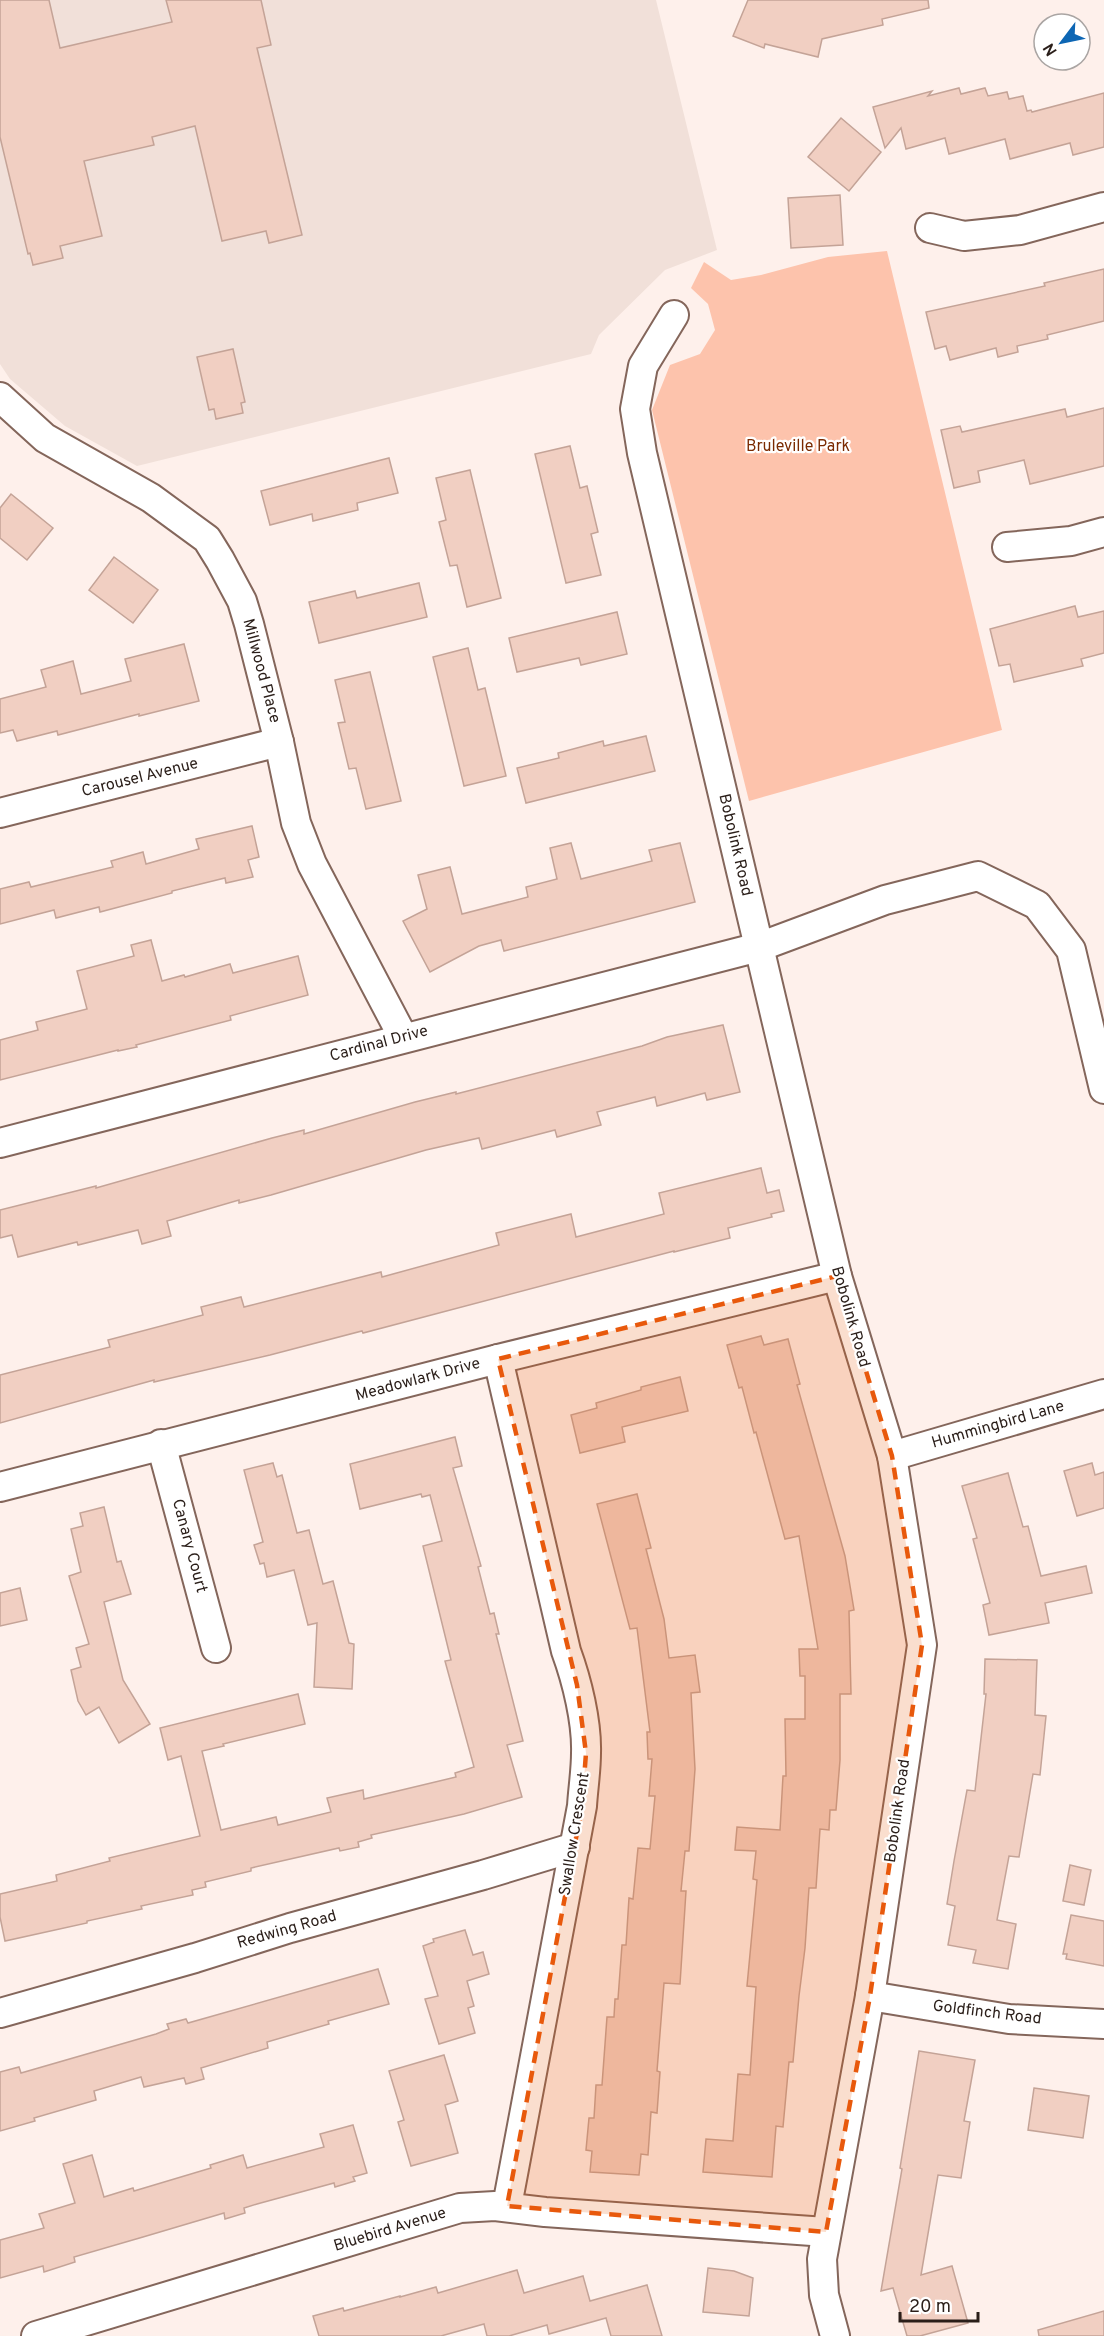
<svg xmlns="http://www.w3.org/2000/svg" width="1104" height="2336" font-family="Overpass,sans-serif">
  <rect width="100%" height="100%" fill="#fef0eb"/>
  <path fill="#f1e0d9" d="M0,0h656l61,250 -52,20 -66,65 -8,19 -454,112 -72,-40 -55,-47 -10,-15z"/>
  <path fill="#fdc3ac" d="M887,251l115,479 -253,71 -97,-391 18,-45 30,-11 15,-24 -7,-26 -17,-16 13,-26 27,18 30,-5 67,-18z"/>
  <g fill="#f1cfc2" stroke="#c4a397" stroke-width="1.5">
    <path d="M0,0h49l11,48 112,-26 -6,-22h95l10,45 -14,3 45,187 -33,8 -3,-12 -44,10 -27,-115 -43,11 2,8 -70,16 18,75 -42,10 3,12 -30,7 -3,-12 -2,1 -28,-117z"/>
    <path d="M748,0h180l1,8 -47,11 1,6 -61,14 -4,18 -53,-13 -1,4 -31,-12z"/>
    <path d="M959,88l2,6 24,-6 3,8 19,-4 2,7 14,-3 4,15 4,-1 1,2 72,-19v54l-31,8 -3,-12 -60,16 -5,-20 -56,15 -4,-16 -39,11 -5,-21 -16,20 -12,-41 59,-16 -4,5z"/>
    <path d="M841,118l40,34 -32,39 -41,-34z"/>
    <path d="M840,195l3,50 -52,3 -3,-50z"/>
    <path d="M1104,269v52l-57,14 1,4 -31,7 1,6 -20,5 -2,-9 -46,12 -4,-14 -11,3 -9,-37 119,-26 -1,-3z"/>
    <path d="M233,349l12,53 -4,1 2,10 -27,6 -2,-10 -5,1 -12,-53z"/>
    <path d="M1104,408v58l-74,18 -6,-24 -46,11 2,11 -26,6 -13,-58 19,-4 2,6 103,-23 2,8z"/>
    <path d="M570,446l10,42 7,-2 11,46 -7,2 10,41 -35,8 -31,-129z"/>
    <path d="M389,458l9,35 -41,10 1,7 -45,11 -1,-7 -42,11 -9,-34z"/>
    <path d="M470,470l31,128 -34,9 -10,-42 -7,1 -11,-44 7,-2 -10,-42z"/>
    <path d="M11,494l42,34 -26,32 -27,-22v-30z"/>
    <path d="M114,557l44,33 -25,33 -44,-33z"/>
    <path d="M419,583l8,34 -108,26 -10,-41 46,-11 2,7z"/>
    <path d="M1075,606l3,11 26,-6v42l-23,6 2,7 -69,16 -4,-18 -11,2 -9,-37z"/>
    <path d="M617,612l10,42 -46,11 -2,-7 -62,14 -8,-34z"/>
    <path d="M184,644l15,57 -60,15v-2l-81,21 -1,-4 -40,10 -4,-11 -13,3v-34l46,-12 -5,-17 32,-9 8,33 50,-13 -6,-22z"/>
    <path d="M468,648l10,42 7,-2 21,88 -42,10 -31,-129z"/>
    <path d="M370,672l31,129 -35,8 -10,-41 -7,1 -11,-46 7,-1 -10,-42z"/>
    <path d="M646,736l9,35 -129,32 -9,-35 42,-10 -1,-5 45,-12 1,5z"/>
    <path d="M252,826l7,31 -11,3 5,17 -27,6 -1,-5 -53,13v2l-72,19 -1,-5 -43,11 -2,-8 -54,14v-35l29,-7 2,5 82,-20 -2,-6 32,-9 3,12 53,-15 -3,-10z"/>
    <path d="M571,843l10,36 71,-18 -3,-11 31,-7 15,59 -191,49 -3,-11 -22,6 -49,26 -27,-51 24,-12 -9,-34 32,-8 12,47 66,-17 -2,-10 31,-8 -7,-31z"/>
    <path d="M151,940l11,41 22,-6 1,2 45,-13 3,9 65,-17 10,39 -78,21 1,4 -95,25 1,2 -19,4v-1l-118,30v-40l38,-10 -2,-8 51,-13 -10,-38 57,-15 -3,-11z"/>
    <path d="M723,1025l17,67 -33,8 -2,-7 -48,13 -2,-9 -58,15 4,13 -44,12 -2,-7 -73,19 -3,-11 -53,12 -155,45 -32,8v-3l-72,21 4,15 -29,8 -4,-14 -60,15 -1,-3 -59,15 -6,-22 -12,3v-28l96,-24v2l176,-50 32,-8v4l111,-32 41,-10v2l186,-48 25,-9z"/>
    <path d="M761,1168l6,25 12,-3 5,21 -13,3 1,3 -44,11 2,10 -56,14v-1l-311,82 -1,-2 -92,24 -116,27v-2l-154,43v-48l110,-28 -2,-7 95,-25 -2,-8 40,-10 3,10 137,-35 1,5 117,-32 -3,-12 75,-19 5,23 88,-23 -5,-21z"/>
    <path d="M761,1336l3,9 24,-6 12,45 -3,1 48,171 9,54 -5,1 2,83h-11v66l-4,50h-6l-1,20 -9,-1 -4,59h-7l-4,60 -6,48 -6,66h-4l-6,65 -7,-1 -4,51 -69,-5 3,-33 27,2 5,-67 12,1 6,-88 -9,-1 10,-106 -4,-1 3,-28 -21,-1 2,-23 43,3 3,-54h3l-1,-57h20v-43h-5l-1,-27h19l-19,-113 -14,3 -29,-107 -2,1 -12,-46 -3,1 -12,-43z"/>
    <path d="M680,1377l8,34 -66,16 3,15 -45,11 -9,-38 26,-7 -1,-5 45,-13v-3z"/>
    <path d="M455,1437l7,29 -9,2 28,98 -3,1 12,47 4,-1 5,21h-3l27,107 -16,4 15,52 -58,17 -93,21 1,3 -14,4 1,5 -19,4 -1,-3 -88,20v3l-46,11 1,5 -14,3 1,5 -52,11 1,3 -55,12v2l-82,18 -5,-24v-23l57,-13 -1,-6 54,-14 -1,-3 91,-22 -19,-80 -13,4 -8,-32 138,-34 7,30 -82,20 1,2 -22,5 19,79 55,-13 2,8 53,-13 -4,-14 36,-8 1,9 92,-22 -1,-4 19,-6 -29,-106 6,-1 -28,-114 19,-5 -12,-46 -8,2 -1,-3 -61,15 -10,-45z"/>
    <path d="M273,1463l4,14 5,-2 15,58 12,-3 14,54 10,-3 16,62 5,1 -2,45 -38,-2 3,-64 -9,2 -14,-55 -27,7 -3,-14 -4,1 -6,-19 9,-3 -19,-72z"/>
    <path d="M1092,1463l3,12 9,-3v36l-27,8 -13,-45z"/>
    <path d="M1008,1473l15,54 5,-1 13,50 45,-10 6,27 -47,10 4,20 -60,12 -6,-30 7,-2 -17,-64 4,-1 -15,-52z"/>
    <path d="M637,1494l14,54 -5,1 18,70 5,39 26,-3 5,37 -9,1 4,76 -6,82h-4l-4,40h5l-6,93 -16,-1 -7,88 3,1 -3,41 -6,-1 -3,43 -7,-1 -2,21 -49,-3 2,-21 -6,-1 3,-32h5l2,-33h6l5,-68h7l1,-18h3l4,-54h4l3,-47 4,1 5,-51 12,1 5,-53h-6l3,-37h-4l-1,-27h3l-13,-104 -7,1 -33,-125z"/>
    <path d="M104,1507l13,55 4,-1 10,33 -27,8 19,78 27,44 -31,19 -20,-36 -13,8 -8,-14 -7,-31 10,-3 -5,-19 13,-4 -20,-68 12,-4 -10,-43 12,-3 -3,-13z"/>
    <path d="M20,1588l7,32 -27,6v-33z"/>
    <path d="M985,1659l52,1 -2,55 11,1 -6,59 -7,-1 -14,83 -10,-1 -12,64 19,4 -8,45 -35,-6 3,-13 -28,-5 7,-39 -8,-2 7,-43 13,-71 8,1 11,-97h-2z"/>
    <path d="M1070,1865l21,5 -7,35 -21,-4z"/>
    <path d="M1071,1915l33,6v45l-38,-7 1,-5h-4z"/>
    <path d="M465,1930l8,25 10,-3 6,22 -22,7 7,25 -6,2 7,25 -36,11 -14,-45 13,-3 -15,-50 11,-4 -1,-3z"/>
    <path d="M378,1969l11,35 -61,17 1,3 -62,18 1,6 -67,20 3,11 -18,5 -2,-6 -40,9 -3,-10 -47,14 2,9 -62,18 1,3 -35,10v-59l19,-5 2,6 135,-39 13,-5 -2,-5 19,-5 2,4z"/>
    <path d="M919,2051l56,9 -11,61 6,1 -9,56 -23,-3 -17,100 31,-9 16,57 -48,13h-13l-14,-48 -12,3 21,-122 -2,-1z"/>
    <path d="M444,2055l14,46 -13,4 13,48 -47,13 -13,-44 6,-2 -15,-49z"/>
    <path d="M1034,2088l55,8 -6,42 -55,-8z"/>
    <path d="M353,2125l14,48 -14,4 2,4 -20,6 -1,-4 -77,21 -13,4 1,5 -20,6 -1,-6 -81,24 -69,20 1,5 -31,10 -1,-6 -43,12v-38l44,-12 -5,-14 36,-11 -12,-39 29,-9 12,42 29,-9 1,3 77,-23 -1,-3 33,-10 4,13 77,-21 -4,-13z"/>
    <path d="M708,2268l26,3 19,7 -4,38 -46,-4z"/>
    <path d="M517,2270l7,23 59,-17 7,25 57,-16 15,51h-51l-5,-18 -57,16 -2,-9 -38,11h-22l-3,-12 -43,12h-122l-6,-20 30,-8 1,3 56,-15v1l36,-10 2,6z"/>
    <path d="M1104,2311v25h-65l-1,-6z"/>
  </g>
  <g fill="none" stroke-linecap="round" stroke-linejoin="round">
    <defs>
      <g id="street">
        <path d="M930,228l34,8 56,-6 84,-23"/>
        <path d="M674,315l-31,51 -8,43 7,44 195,823 55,180 30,189 -52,351 -48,263 2,36 11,41"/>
        <path d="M0,397l45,41 106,60 56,41 13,21 22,41 7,23 30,118 17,81 16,41 91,173"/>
        <path d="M1007,547l64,-6 33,-9"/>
        <path d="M0,813l279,-71"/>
        <path d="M0,1143l759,-196 126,-47 93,-24 59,29 34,45 33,139"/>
        <path d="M498,1359l68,292c11,30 21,71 20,102 0,18 -3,36 -4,53l-75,400"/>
        <path d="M161,1444l55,204"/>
        <path d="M892,1456l212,-62"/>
        <path d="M0,1487l498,-128 339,-83"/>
        <path d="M870,1996l139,23 95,5"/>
        <path d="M0,2013l195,-55 95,-30 193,-53 92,-28"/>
        <path d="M36,2336l424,-128 35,-2 50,6 281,20"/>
      </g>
    </defs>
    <use href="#street" stroke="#84665b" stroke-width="32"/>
    <use href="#street" stroke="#fff" stroke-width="28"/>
  </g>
  <path fill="#e8590c" fill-opacity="0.2" stroke="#e8590c" stroke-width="4.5" stroke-dasharray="12 8" stroke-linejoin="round" d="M837,1276l55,180 30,189 -52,351 -44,236 -319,-26 75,-400 4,-53 -9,-68 -79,-326z"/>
  <g text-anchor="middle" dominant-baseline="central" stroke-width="4.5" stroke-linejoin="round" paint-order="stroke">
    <g font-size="16" fill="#7a2a01" stroke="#fff">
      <text x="798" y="447">Bruleville Park</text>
    </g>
    <g font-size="16" fill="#2a1e19" stroke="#fff">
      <text transform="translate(261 671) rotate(75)">Millwood Place</text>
      <text transform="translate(140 778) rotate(-14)">Carousel Avenue</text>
      <text transform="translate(735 845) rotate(77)">Bobolink Road</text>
      <text transform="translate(379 1044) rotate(-15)">Cardinal Drive</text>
      <text transform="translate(850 1317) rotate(74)">Bobolink Road</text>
      <text transform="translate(418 1380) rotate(-15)">Meadowlark Drive</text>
      <text transform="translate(998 1425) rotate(-16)">Hummingbird Lane</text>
      <text transform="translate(189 1546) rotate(75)">Canary Court</text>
      <text transform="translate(898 1811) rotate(-82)">Bobolink Road</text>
      <text transform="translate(575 1834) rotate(-81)">Swallow Crescent</text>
      <text transform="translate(287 1930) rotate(-16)">Redwing Road</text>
      <text transform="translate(987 2013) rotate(7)">Goldfinch Road</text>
      <text transform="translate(390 2230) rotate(-17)">Bluebird Avenue</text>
    </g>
  </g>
  <g transform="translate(1062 42) rotate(238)"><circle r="28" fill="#ffffff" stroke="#aaa5a3" stroke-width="1.5"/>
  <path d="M0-4.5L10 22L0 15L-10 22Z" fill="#0d66b4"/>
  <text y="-9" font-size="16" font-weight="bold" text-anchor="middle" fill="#2a1e19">N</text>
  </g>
  <path d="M900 2312v9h78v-9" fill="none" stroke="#2a1e19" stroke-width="3"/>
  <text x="909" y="2312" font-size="18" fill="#2a1e19" stroke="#ffffff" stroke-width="4.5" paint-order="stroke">20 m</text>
</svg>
